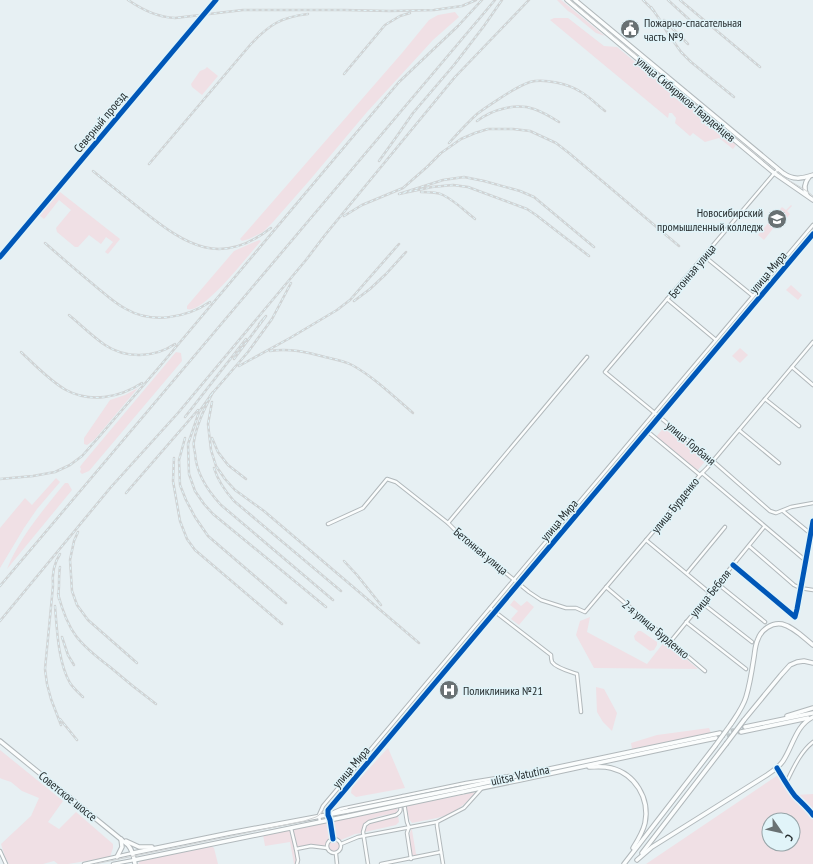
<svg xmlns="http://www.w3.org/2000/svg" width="813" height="864" font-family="'PT Sans Narrow',sans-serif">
  <rect width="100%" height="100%" fill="#e7f0f3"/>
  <g fill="#f0e0e5" fill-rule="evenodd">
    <path d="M557,0h4l44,36 -9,-3 -23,-19 -5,-3z"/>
    <path d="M455,12l4,5 -26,23 -66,72 -58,69 -36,41 -10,10 -14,7 -7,2 -2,-2 162,-186 27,-33 9,-5z"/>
    <path d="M554,18h14l36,28 13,1 119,98 -3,4 -14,-11 -14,4 -12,-9 -3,3 -15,-13 1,-5 -4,-5h-3l-1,5 -118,-98z"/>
    <path d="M207,67l11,9 -16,19 -10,-8 -1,-3 9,-13 5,-2z"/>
    <path d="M60,192l60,47 -12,15 -3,-2 8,-10 -7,-5 -5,7 -12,-9 -11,12h-3l-18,-15 -1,-4 15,-18 -12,-10 -15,19 -5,-4 17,-19z"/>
    <path d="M791,205l1,1 -5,5 3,3 -11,14 -4,-2 -11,14 -6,-5 24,-28 4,3z"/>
    <path d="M259,240l2,1c-12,13 -58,74 -74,68v-3l47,-55z"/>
    <path d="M791,285l11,10 -4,5 -12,-10z"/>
    <path d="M740,348l8,7 -8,8 -8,-7z"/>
    <path d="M176,352l5,1 1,8 -93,110 -7,3 -2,-2 1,-3 -1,-2 2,-3z"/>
    <path d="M138,388l-44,52 -7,5 -3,-1v-6l26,-38 15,-5z"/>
    <path d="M666,425l41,34 -10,12 -41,-34z"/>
    <path d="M56,478l4,4 -23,27 -13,19 -24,40v-40l25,-30 7,7z"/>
    <path d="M65,483h3l4,7 -65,79c13,-32 36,-59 58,-86z"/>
    <path d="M514,600l7,6 6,-5 7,6 -15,18 -8,-6 7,-8 -8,-6z"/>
    <path d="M590,617l-3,15 60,32 18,-23 33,28 -104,-1 -18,-33 4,-14z"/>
    <path d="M638,631h3l16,11v3l-3,5 -4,1 -15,-11 -1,-4z"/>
    <path d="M596,687l8,2 13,24 -5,18 -9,-9 -6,-10z"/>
    <path d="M709,728l2,5 -79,16 -1,-6 26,-8z"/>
    <path d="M388,748l17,40 -49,9 -5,-4 1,-6z"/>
    <path d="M0,750l63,51 -15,21 11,7 17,-17 37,32v4l-3,9 -42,7h-10l-4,-3 -11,3h-34l-4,-7 -4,-13 30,-28 8,-18 -17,-7 -11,-9 -9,-3 -2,-1z"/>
    <path d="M778,775l12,17 6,3 17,-1v70h-167zM769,820h24v24h-24z"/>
    <path d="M476,792c-10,12 -22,22 -39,26 -8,2 -17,3 -25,5l-3,-4 -3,-13z"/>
    <path d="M397,807l1,6c-12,2 -37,4 -36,20l-7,1 -14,6 -7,-2 -2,-17z"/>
    <path d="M398,815l1,7 -3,3 -31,7 -1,-2c5,-10 24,-12 34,-15z"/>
    <path d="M328,822l4,16 -8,9 -14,-2 -13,3 -4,-19z"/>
    <path d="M414,828l-2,2 4,24h2v2h-3l-3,-1 -3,-19 2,-6z"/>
    <path d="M290,829l7,31 -2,4h-1l-4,-22 -25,4 -2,-11z"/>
    <circle cx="334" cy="847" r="6"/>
    <path d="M211,846l3,2 4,16h-80l3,-4z"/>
  </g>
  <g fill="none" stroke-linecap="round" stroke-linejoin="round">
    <g stroke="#c0c9cc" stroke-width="3.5" stroke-dasharray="3.5 2" stroke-linecap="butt">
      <path d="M720,733l25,-6"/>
      <path d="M716,738l25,-6"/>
    </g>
    <defs>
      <g id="minor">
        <path d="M778,169l-173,203 108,89 57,50 6,2 15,-6 22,-4"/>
        <path d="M704,256l49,40"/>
        <path d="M0,257l216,-257"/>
        <path d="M667,299l49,41"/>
        <path d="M792,367l21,18"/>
        <path d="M765,399l34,27"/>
        <path d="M739,430l40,33"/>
        <path d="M647,431l53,44"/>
        <path d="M702,473l104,88"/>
        <path d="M783,511l28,23"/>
        <path d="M448,523l139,-166"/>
        <path d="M328,524l35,-16 24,-29 9,3 52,41 16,16 65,53 12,8 25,8h10l9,4 84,-99 31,-38 7,-7 106,-126"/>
        <path d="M646,540l64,53"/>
        <path d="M749,546l45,39 6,3 13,2"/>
        <path d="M733,565l62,52 2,-8 16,-88"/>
        <path d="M687,573l38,-46"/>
        <path d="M718,584l47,38"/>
        <path d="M606,587l99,84"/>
        <path d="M702,603l50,39"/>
        <path d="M490,608l61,47c0,2 0,4 1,7 4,6 19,10 25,12l4,38"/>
        <path d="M686,622l60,47"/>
        <path d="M671,641l93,-114"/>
        <path d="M777,768c6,10 11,19 18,28 6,6 13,12 18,19"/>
        <path d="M786,783c7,-14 14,-31 27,-41"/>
        <path d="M403,796l4,26 2,5 -2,6 4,26"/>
        <path d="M332,813l9,-4 125,-26 43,-7"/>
        <path d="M320,822l-1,-7 4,-9 490,-581"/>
        <path d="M437,822v4l6,38"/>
        <path d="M291,828l5,21"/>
        <circle cx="334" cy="846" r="7"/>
        <path d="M333,839l-3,-19 -2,-5v-5l485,-576"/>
        <path d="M341,844l17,-7 79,-15 27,-14 18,-20"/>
        <path d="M0,851l6,13"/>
        <path d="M336,854l1,10"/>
        <path d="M84,864l49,-11"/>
        <path d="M113,864l21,-4"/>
        <path d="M297,864l1,-4 -2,-11 15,-3 16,2"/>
        <path d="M368,864l-5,-32 2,-7 4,-3 27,-7c5,-3 5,-5 4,-10"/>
        <path d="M381,864l60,-12"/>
      </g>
      <g id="major">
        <path d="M567,0l207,173 39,27"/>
        <path d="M575,0l208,173c10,7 18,6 30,2"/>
        <path d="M807,195c-4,-7 -2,-13 2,-18"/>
        <path d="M787,716l26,-8"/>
        <path d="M744,720l37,-45 9,-10 7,-3 7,-1 9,2"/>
        <path d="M731,724c6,-9 12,-17 15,-27 4,-13 6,-27 8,-40 1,-6 1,-12 4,-18 3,-9 14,-17 24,-15 12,3 22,14 31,21"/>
        <path d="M745,727l68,-14"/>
        <path d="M741,732l67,-14"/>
        <path d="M0,741l128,104c5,6 6,12 7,19"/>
        <path d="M589,767c7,0 14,-1 22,1 24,6 39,30 34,55 -2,9 -7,17 -12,25"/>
        <path d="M462,788l54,-12 204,-43"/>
        <path d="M462,792c85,-17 170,-37 254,-54"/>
        <path d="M126,841l13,6h13"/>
        <path d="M133,853l97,-20 118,-22"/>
        <path d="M642,853l84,-109"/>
        <path d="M117,857l5,-10 -1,-8"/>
        <path d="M134,860l215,-44"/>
        <path d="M637,860l15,-13 115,-72c6,-4 12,-8 16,-14 10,-15 13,-36 30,-44"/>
        <path d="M624,864l91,-118"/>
      </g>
    </defs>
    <use href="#minor" stroke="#b1b8bb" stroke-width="4.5"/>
    <use href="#major" stroke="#b1b8bb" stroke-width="5.5"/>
    <use href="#minor" stroke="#fbfdfd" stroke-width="2.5"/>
    <use href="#major" stroke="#fbfdfd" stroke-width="3.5"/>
    <g stroke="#d0d3d4" stroke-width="1">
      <path d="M570,0l211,175c10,8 22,12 32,21"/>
      <path d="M95,864l209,-43 12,-4 3,-2 494,-586"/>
    </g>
    <defs>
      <g id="rail">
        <path d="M128,0c15,10 29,17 47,18l68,-8h101l46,1 44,-1 28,-4 14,-6"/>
        <path d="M643,0l11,11"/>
        <path d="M668,0l26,24"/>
        <path d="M680,0l80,67"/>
        <path d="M651,7l9,13 7,12 14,20 10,10 43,35"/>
        <path d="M664,20l24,24"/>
        <path d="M344,74l41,-49 15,-9 10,-3"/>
        <path d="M477,121c16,-12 39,-18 57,-12 9,3 17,8 25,13"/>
        <path d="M449,143c9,-10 18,-20 28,-29 9,-7 19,-13 28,-19 8,-5 16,-10 25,-13 14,-4 39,2 51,10 9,5 16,13 24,19"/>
        <path d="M379,161l18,-25 16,-23 41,-48 30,-39 18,-26"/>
        <path d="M149,164l102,-120c18,-19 30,-27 57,-30"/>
        <path d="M93,171c17,14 34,27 50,40 44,35 78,56 128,17"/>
        <path d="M421,192c7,0 16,0 22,3 12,6 22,16 32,24"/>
        <path d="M344,216l18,-11 41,-17 24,-21 14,-14 20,-14 14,-6 13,-4h25l17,2 26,12 13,10 110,93"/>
        <path d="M45,243c16,14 32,28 49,42 10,8 20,18 32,24 26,15 60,9 84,-7"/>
        <path d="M589,256l-53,-41 -9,-6 -59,-22 -15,-2 -21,2 -33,7 44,-14 21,-3 20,4 36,10 14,6 60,50"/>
        <path d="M354,301l16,-12 16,-15 20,-22"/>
        <path d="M69,315c12,10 23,21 36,30 21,14 49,13 70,-1"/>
        <path d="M270,351c19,-3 37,1 55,6 9,2 19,4 27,8 22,12 41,31 61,48"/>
        <path d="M21,352c14,13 29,29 45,38 24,13 53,8 76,-7"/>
        <path d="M234,359l32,-43 -7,8"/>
        <path d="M239,366l51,-28 47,-28 13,-10 49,-56"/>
        <path d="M210,396l38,-44 24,-33 19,-36"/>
        <path d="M212,402l-4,22 3,26 5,16 9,13 10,11 29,21 155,132"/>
        <path d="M185,417l61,-78"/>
        <path d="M185,438l-6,22 1,25 6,15 9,17 13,19 78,67"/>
        <path d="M212,438l6,14 10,13 18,14"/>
        <path d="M174,458l-1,23 7,40 7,18 8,11 87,74"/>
        <path d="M214,468c4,13 11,23 20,33l107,90"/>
        <path d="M0,479l33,-3 22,-4 15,-7 12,-9 16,-18 62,-72 239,-284 59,-56 24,-26"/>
        <path d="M126,493l72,-83"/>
        <path d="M78,532l-4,9 -4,19 1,15 1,16 5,14 11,15 49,43"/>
        <path d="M60,554c-6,9 -8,21 -7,32l-8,83 2,15 4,15 10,26"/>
        <path d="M344,561l13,14 24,30"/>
        <path d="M0,586l495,-586"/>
        <path d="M58,594c4,15 9,30 18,42 9,12 22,22 34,31 15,13 30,25 46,37"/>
        <path d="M59,599c-1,-5 0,-9 0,-14 0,-7 0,-12 1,-18"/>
        <path d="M55,606c2,24 3,56 15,77 4,6 9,10 13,14"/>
        <path d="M326,607l-113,-93 -9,-10 -9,-13 -6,-17 -1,-30 11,-32 14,-20c-8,16 -16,31 -19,49 -1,4 0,8 1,12 1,20 12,37 26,52l112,95"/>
        <path d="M0,621l111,-134 67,-74 128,-153 19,-25 130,-158 74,-77"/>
        <path d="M62,637l6,18 6,10"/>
        <path d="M60,719l17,21"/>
      </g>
    </defs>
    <use href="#rail" stroke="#d0d3d4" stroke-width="2.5"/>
    <use href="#rail" stroke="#e1f4f9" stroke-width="1" stroke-dasharray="3" stroke-linecap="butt"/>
    <defs>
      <g id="major-bridge">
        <path d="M726,744l18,-24"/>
        <path d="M715,746l16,-22"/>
        <path d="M348,811l114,-23"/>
        <path d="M349,816l113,-24"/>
      </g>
    </defs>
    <use href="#major-bridge" stroke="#b1b8bb" stroke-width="5.5" stroke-linecap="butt"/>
    <use href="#major-bridge" stroke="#fbfdfd" stroke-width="3.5"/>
    <defs>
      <g id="cycleway">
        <path d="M0,257l216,-257"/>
        <path d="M733,565l62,52 2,-8 16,-88"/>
        <path d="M777,768c6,10 11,19 18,28 6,6 13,12 18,19"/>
        <path d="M333,839l-3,-19 -2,-5v-5l485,-576"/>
      </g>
    </defs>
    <use href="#cycleway" stroke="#e1f4f9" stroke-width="8"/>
    <use href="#cycleway" stroke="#0057b8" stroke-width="5"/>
  </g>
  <defs>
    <symbol id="civic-disc" viewBox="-11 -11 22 22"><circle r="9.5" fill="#697173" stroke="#e1f4f9"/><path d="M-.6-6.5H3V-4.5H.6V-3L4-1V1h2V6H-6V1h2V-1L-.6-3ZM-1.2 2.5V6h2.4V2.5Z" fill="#fff"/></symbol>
    <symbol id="university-disc" viewBox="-11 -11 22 22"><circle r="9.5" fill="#697173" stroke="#e1f4f9"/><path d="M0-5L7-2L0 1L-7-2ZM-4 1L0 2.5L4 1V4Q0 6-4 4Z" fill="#fff"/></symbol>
    <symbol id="hospital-disc" viewBox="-11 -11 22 22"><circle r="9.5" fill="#697173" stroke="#e1f4f9"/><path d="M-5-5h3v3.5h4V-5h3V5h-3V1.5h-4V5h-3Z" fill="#fff"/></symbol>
  </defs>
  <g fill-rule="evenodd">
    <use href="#civic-disc" x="619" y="18" width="22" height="22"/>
    <use href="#university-disc" x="766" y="208" width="22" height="22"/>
    <use href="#hospital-disc" x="438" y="679" width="22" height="22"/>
  </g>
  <g text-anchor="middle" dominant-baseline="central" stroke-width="3" stroke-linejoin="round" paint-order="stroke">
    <g font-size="12" fill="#252c2e" stroke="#e1f4f9" text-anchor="start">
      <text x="644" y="22">Пожарно-спасательная<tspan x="644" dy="14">часть №9</tspan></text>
      <text x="763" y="212" text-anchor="end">Новосибирский<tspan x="763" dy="14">промышленный колледж</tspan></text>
      <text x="463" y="690">Поликлиника №21</text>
    </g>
    <g font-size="12" fill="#252c2e" stroke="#e1f4f9">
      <text transform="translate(686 99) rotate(40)">улица Сибиряков-Гвардейцев</text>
      <text transform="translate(100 122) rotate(-50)">Северный проезд</text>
      <text transform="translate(692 271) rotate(-50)">Бетонная улица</text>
      <text transform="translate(768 272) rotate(-50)">улица Мира</text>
      <text transform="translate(691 443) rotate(40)">улица Горбаня</text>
      <text transform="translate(675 505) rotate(-51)">улица Бурденко</text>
      <text transform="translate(559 520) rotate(-50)">улица Мира</text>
      <text transform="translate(481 551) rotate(40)">Бетонная улица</text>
      <text transform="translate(710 593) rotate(-51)">улица Бебеля</text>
      <text transform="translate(656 629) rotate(40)">2-я улица Бурденко</text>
      <text transform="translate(351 767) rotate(-50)">улица Мира</text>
      <text transform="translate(520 775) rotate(-12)">ulitsa Vatutina</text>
      <text transform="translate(68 796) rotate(39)">Советское шоссе</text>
    </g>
  </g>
  <g transform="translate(781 832) rotate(124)"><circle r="19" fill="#e1f4f9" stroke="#96a4a8"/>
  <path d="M0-3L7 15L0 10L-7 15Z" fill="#697173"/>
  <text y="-6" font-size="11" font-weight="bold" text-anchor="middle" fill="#252c2e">С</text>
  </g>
</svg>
